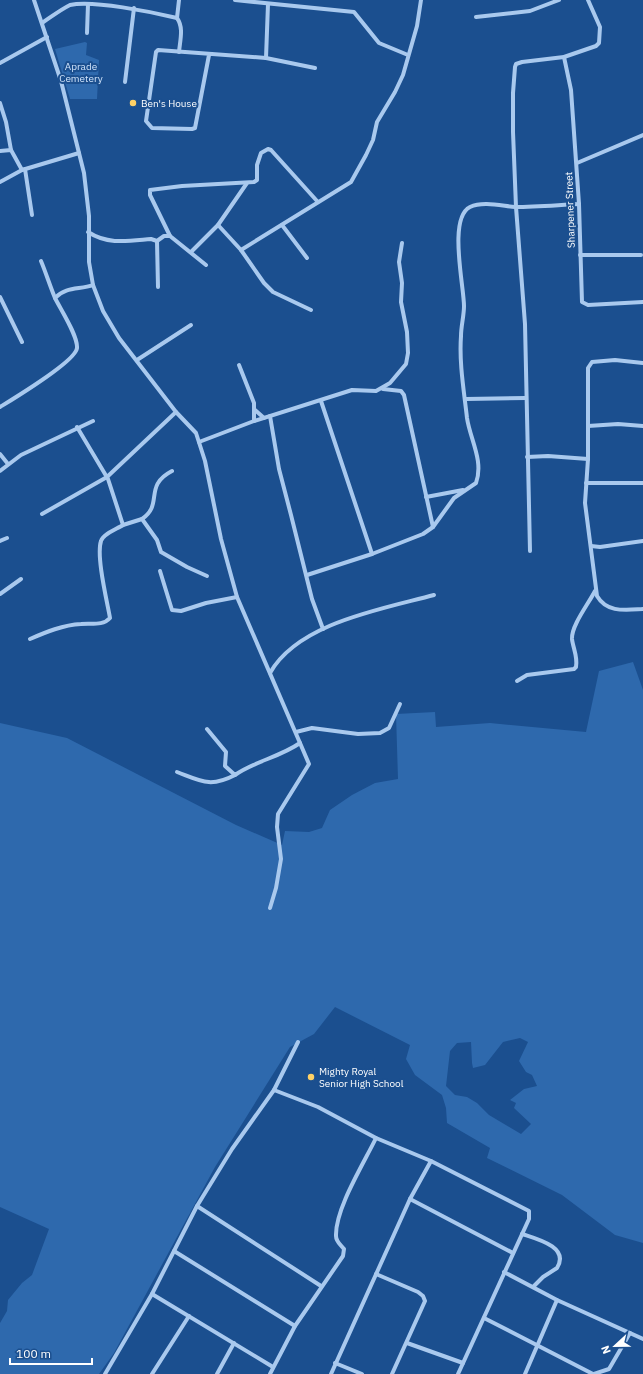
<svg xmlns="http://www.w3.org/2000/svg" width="643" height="1374" font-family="'IBM Plex Sans',sans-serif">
  <rect width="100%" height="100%" fill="#1b4f8f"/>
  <g fill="#2e69ad" fill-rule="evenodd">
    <path d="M85,42l2,1 -1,12 13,5 -2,39h-27l-15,-50z"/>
    <path d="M633,662l10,28v553l-28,-8 -53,-40 -75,-37 3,-10 -43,-25 -1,-15 -4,-13 -27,-20 -9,-16 4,-14 -75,-38 -21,27 -24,13 -75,120 -101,186 -15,21h-99v-51l7,-12 1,-11 14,-17 10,-8 17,-46 -49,-22v-484l67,15 169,87 46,20 3,-14 24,1 13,-4 8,-18 22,-15 23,-12 23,-4 -2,-65 39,-2 1,15 54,-4 96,9 13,-61zM520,1038l8,4 -9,19 7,11 6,3 5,11 -13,3 -14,11 6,3 -2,5 17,16 -10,10 -32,-19 -12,-12 -10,-6 -12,-2 -9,-9 4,-35 7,-8 14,-1 1,21 1,5 12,-3 18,-23z"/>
  </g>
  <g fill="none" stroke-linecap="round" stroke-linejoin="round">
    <g stroke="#a9c9ee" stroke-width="4">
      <path d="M34,0l27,81 23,92 5,43v46l4,23 10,26 16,27 57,74 20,21 9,28 16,78 16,58 63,146c-20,14 -45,18 -65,32l-10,-9 1,-14 -19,-23"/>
      <path d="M235,0l119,12 25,31 29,12"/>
      <path d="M476,17l54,-6 29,-11"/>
      <path d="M177,18l2,-18"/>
      <path d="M42,23c9,-6 18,-13 28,-18 23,-5 82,7 107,13 7,10 3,22 2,34"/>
      <path d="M87,33l1,-29"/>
      <path d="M209,55l-14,73 -3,1 -40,-1 -6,-7 10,-69 2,-2 108,8 49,10"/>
      <path d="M564,57l7,33 8,114 3,98 6,3 55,-3"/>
      <path d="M266,58l2,-54"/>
      <path d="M0,63l47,-26"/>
      <path d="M125,82l9,-74"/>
      <path d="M0,103l6,19 5,28"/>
      <path d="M0,151l11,-1 11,20"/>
      <path d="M577,163l66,-28"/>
      <path d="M25,169l7,46"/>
      <path d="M0,182l22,-12 57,-17"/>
      <path d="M218,225l23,25 23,33 9,9 38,18"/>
      <path d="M282,225l25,33"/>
      <path d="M88,232c20,13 40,9 63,7l6,2 7,-5h6"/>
      <path d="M157,241l1,46"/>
      <path d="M241,250l110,-68 15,-27 7,-15 4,-18 18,-30 8,-17 14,-49 4,-26"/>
      <path d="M191,252l27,-27 29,-42"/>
      <path d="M580,255h61"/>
      <path d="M206,265l-36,-29 -20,-41v-5l32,-4 72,-4 3,-2v-15l4,-12 7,-4 3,1 46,51"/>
      <path d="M0,297l22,45"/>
      <path d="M55,298c11,-12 25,-8 38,-13"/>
      <path d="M137,360l54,-35"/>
      <path d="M643,363l-28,-3 -23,2 -4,6v91l-3,44 12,93c10,17 28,14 46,13"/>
      <path d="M239,365l15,38v18"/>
      <path d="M383,389l18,2 3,4 29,132"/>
      <path d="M466,399l60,-1"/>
      <path d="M321,401l51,153"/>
      <path d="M0,407c13,-8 76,-46 77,-59 1,-12 -16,-38 -22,-50 -5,-12 -9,-25 -14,-37"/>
      <path d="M255,410l9,8"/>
      <path d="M270,416l9,53 12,46 21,84 11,30"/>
      <path d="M588,426l30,-2 25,2"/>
      <path d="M199,442l55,-21 98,-31 24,1 14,-8 16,-19 2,-11 -1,-21 -6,-30 1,-19 -3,-21 3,-19"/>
      <path d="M0,454l8,10"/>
      <path d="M527,457l21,-1 40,3"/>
      <path d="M0,471l21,-16 72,-34"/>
      <path d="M586,483h57"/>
      <path d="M426,497l37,-7"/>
      <path d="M42,514l65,-37 69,-65"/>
      <path d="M142,519c22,-15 1,-33 30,-48"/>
      <path d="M123,525l19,-6 15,21 4,12 26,15 20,9"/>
      <path d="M0,541l7,-3"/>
      <path d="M591,546l9,1 43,-6"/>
      <path d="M530,551l-5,-227 -9,-117 -3,-75v-39l2,-26 1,-3 6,-2 42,-5 32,-11 3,-3 1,-16 -12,-27"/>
      <path d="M160,571l12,39 9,1 25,-8 31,-6"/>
      <path d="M307,575l65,-21 51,-20 10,-7 21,-29 22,-15c8,-22 -6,-44 -9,-65 -3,-27 -8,-55 -6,-82 0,-10 3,-20 3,-30 0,-20 -16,-88 6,-99 13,-6 32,-1 45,0 21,0 43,-2 64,-3"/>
      <path d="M0,594l21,-15"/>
      <path d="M30,639c16,-7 33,-14 51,-15 10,-1 22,2 29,-6 -3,-17 -14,-62 -9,-77 2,-7 16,-12 22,-16l-15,-46 -31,-52"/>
      <path d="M270,673c28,-50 112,-64 164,-78"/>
      <path d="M517,681l10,-6 47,-6 2,-2c2,-10 -3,-19 -4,-28 -1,-13 17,-36 23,-48"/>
      <path d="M296,732l16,-4 46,6 22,-1 9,-5 11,-24"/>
      <path d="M177,772c24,9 33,16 58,3"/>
      <path d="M270,908l6,-20 5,-29 -4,-32 1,-13 31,-50 -9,-21"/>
      <path d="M274,1090l44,17 58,31 55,23 98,50v8l-71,155"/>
      <path d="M410,1199l103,54"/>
      <path d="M197,1206l124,80"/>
      <path d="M522,1234c15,5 48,13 35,34l-14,9 -9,9"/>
      <path d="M174,1251l121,75"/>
      <path d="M504,1272l53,28 86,39"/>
      <path d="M376,1274l42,18 5,4 2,5 -33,73"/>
      <path d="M152,1294l121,73"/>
      <path d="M484,1318l109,56"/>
      <path d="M407,1343l56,20"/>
      <path d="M335,1363l27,11"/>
      <path d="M105,1374l47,-80 45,-88 35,-57 42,-59 24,-48"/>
      <path d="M152,1374l37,-58"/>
      <path d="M217,1374l17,-31"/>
      <path d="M270,1374l25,-48 48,-70 1,-7c-3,-4 -8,-7 -8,-13 -1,-27 28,-73 40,-98"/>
      <path d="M331,1374l79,-175 21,-38"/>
      <path d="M525,1374l32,-74"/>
      <path d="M594,1374l15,-5 21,-36"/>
    </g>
  </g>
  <g fill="#ffd166" stroke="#1b4f8f" stroke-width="1.5">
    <circle cx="133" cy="103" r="4"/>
    <circle cx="311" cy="1077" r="4"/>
  </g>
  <g text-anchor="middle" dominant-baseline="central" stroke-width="4" stroke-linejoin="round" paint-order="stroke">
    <g font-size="10" fill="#cfe3fa" stroke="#1b4f8f">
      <text x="81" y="66">Aprade<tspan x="81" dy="12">Cemetery</tspan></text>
    </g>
    <g font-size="10" fill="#fff" stroke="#1b4f8f" text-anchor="start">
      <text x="141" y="103">Ben's House</text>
      <text x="319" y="1071">Mighty Royal<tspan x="319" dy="12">Senior High School</tspan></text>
    </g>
    <g font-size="10" fill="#fff" stroke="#1b4f8f">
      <text transform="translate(570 210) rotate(-92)">Sharpener Street</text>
    </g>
  </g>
  <g transform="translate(615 1346) rotate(248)" stroke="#1b4f8f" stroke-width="3" paint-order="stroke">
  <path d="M0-3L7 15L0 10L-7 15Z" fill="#ffffff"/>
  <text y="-6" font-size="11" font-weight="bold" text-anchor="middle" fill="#ffffff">N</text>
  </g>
  <path d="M10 1358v6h82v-6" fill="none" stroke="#ffffff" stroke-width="2"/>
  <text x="16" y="1358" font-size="12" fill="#ffffff" stroke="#1b4f8f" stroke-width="3" paint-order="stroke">100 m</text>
</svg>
